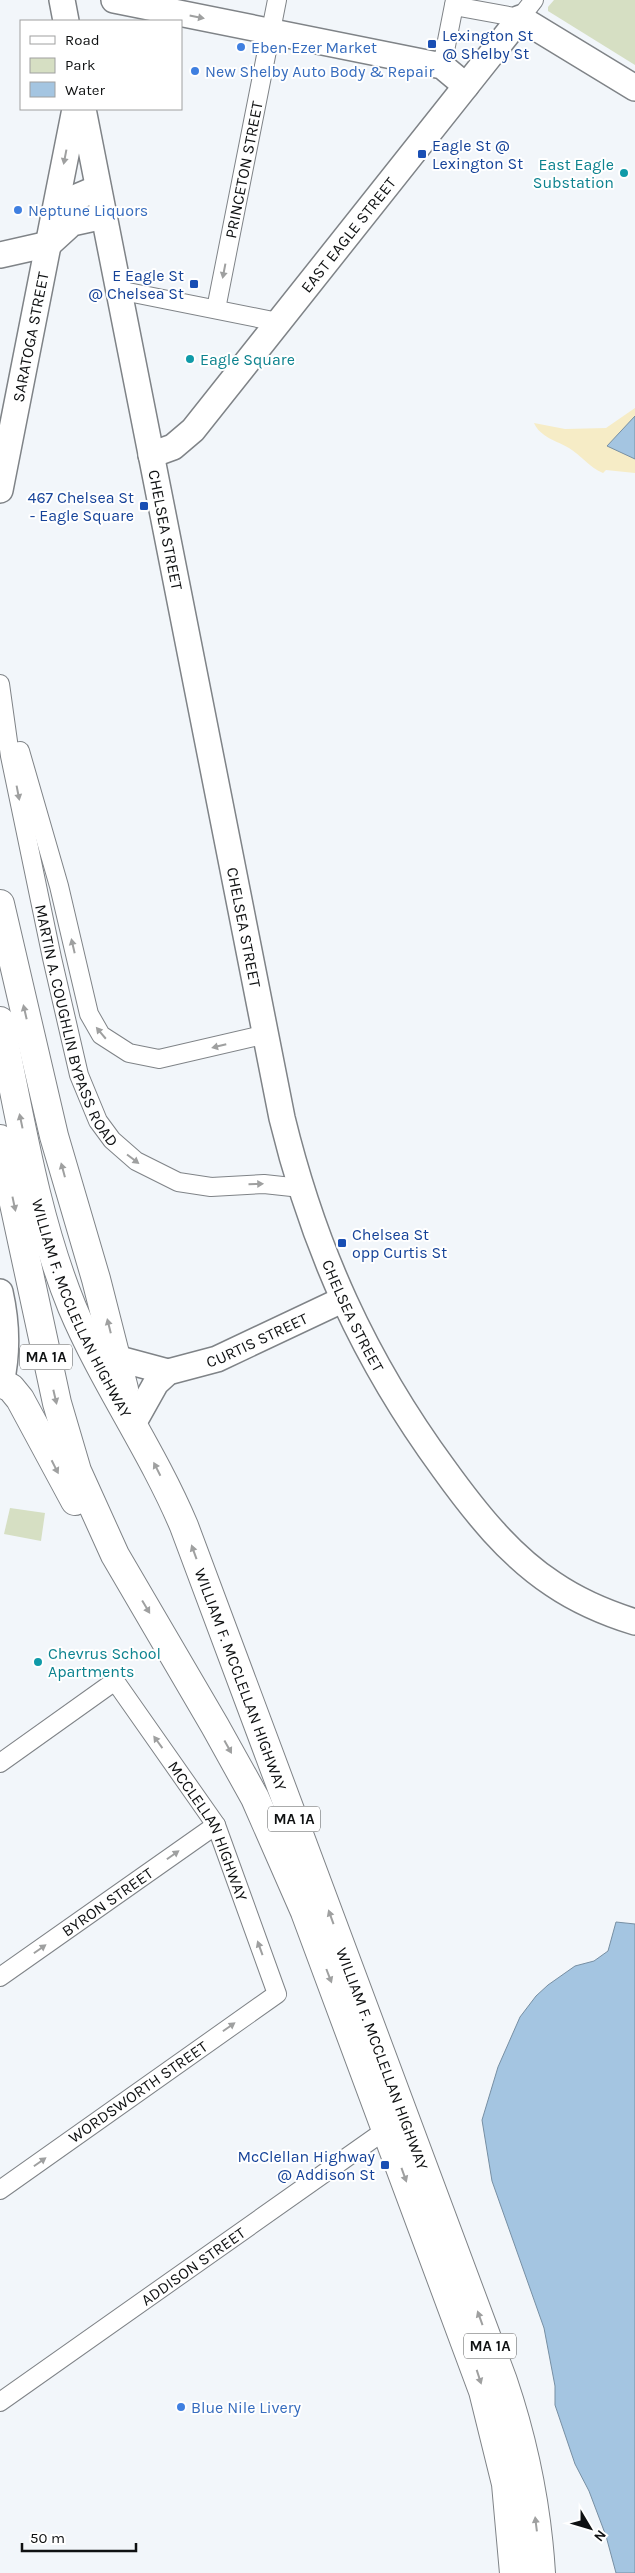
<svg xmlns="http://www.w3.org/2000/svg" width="635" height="2573" font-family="Karla,sans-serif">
  <rect width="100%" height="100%" fill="#f2f6fa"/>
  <g fill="#d6dfc3">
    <path d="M554,0h81v65l-87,-54v-4z"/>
    <path d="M10,1508l35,5 -4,28 -37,-7z"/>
  </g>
  <path fill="#f6ecc6" d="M635,408v65l-29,-3 -3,3c-13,-5 -22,-18 -34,-25 -12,-7 -29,-11 -35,-25l31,6 41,-1z"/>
  <g fill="#a4c5e1" stroke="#778fa3">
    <path d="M635,416v43l-28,-13z"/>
    <path d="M616,1922l19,2v649h-19l-10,-37 -17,-45 -14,-27 -20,-59v-19l-11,-58 -52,-147 -10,-61 16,-53 22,-50 16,-21 12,-11 27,-19 19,-5 14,-10z"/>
  </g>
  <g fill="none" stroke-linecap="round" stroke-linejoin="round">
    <defs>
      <g id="street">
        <path d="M454,6l66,12 14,-18"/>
        <path d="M442,66l13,-66"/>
        <path d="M118,290l160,32"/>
        <path id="s1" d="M216,309l61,-309"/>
        <path id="s2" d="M0,684l10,72 42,202 27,117 19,46 14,19 24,21 42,21 33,5 53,-3 37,4"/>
        <path d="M20,751l39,135 30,128 12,21 28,18 30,6 108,-25"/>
        <path id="s3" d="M0,1763l115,-82 101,144 61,169 -277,196"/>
        <path id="s4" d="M0,1977l216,-152"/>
        <path id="s5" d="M0,2402l387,-273"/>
      </g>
      <g id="secondary">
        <path d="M62,0l4,21"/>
        <path d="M114,0l328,66 24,20"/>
        <path id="s6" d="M83,109l199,1009c32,131 82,242 162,351 31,43 65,86 109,115 25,17 53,29 82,38"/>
        <path d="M54,215l21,-106"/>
        <path d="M49,244l23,-21 32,-7"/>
        <path d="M0,255l49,-11"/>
        <path id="s7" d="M151,455l22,-8 20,-17 327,-412 115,70"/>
        <path id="s8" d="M0,490l54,-275 18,-16 26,-11"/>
        <path d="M0,1292c7,31 8,60 1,91"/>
        <path d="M101,1354l67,18"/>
        <path id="s9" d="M133,1424l23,-41 12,-11 49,-13 125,-59"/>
      </g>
      <g id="highway">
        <path d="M0,904l54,232 42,143 28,110"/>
        <path id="s10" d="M0,1021c20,96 35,195 72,286 32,76 80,143 112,219l319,855c21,62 34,127 38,192"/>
        <path d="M0,1139l57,264 20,68 38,84 100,171 40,72 50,114 178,479 23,93 8,89"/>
        <path d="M1,1383l10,5 9,11 55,102"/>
      </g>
    </defs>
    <use href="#street" stroke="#7f8387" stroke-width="20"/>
    <use href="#secondary" stroke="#7f8387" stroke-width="28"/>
    <use href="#highway" stroke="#7f8387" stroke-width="30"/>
    <use href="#street" stroke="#fff" stroke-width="18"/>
    <use href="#secondary" stroke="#fff" stroke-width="25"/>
    <use href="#highway" stroke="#fff" stroke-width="28"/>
  </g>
  <defs><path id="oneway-solid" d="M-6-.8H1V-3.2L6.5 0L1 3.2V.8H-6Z" transform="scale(1.25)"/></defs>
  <g fill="#9fa0a0">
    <use href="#oneway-solid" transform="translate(197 17) rotate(11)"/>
    <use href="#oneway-solid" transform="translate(65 157) rotate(101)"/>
    <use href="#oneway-solid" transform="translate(224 271) rotate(101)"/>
    <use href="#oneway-solid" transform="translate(18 793) rotate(79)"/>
    <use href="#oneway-solid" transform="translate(73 946) rotate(-103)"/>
    <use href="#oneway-solid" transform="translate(25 1012) rotate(-103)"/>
    <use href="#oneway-solid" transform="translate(101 1033) rotate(-130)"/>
    <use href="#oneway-solid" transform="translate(219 1046) rotate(166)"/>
    <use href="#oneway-solid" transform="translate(21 1121) rotate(-102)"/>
    <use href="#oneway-solid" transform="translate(133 1159) rotate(37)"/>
    <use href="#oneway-solid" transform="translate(63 1170) rotate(-105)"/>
    <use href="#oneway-solid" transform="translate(256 1184) rotate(-1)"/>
    <use href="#oneway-solid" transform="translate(14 1204) rotate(78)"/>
    <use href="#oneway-solid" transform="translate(109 1326) rotate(-104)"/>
    <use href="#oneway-solid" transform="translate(55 1397) rotate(77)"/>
    <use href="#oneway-solid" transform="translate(55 1467) rotate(63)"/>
    <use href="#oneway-solid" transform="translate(157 1469) rotate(-117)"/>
    <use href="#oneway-solid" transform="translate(194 1552) rotate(-110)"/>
    <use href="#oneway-solid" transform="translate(146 1607) rotate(59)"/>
    <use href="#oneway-solid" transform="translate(158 1742) rotate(-126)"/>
    <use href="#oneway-solid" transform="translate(228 1747) rotate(61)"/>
    <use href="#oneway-solid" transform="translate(173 1855) rotate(-35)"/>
    <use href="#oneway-solid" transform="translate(331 1917) rotate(-110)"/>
    <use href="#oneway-solid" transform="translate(260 1948) rotate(-110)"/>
    <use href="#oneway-solid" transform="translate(40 1949) rotate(-35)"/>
    <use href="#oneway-solid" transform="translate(329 1976) rotate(69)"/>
    <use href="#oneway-solid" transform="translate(229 2027) rotate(-35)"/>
    <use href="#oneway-solid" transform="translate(40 2162) rotate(-35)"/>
    <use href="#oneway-solid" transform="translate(404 2175) rotate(70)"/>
    <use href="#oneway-solid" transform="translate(480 2318) rotate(-110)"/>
    <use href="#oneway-solid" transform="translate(479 2377) rotate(72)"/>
    <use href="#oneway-solid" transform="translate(536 2524) rotate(-97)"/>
  </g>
  <g fill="#1a4fb4" stroke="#fff" stroke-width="2">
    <rect x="427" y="39" width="10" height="10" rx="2.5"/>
    <rect x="417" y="149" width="10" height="10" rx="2.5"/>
    <rect x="189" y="279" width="10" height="10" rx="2.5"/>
    <rect x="139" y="501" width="10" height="10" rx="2.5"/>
    <rect x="337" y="1238" width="10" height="10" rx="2.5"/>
    <rect x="380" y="2160" width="10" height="10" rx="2.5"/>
  </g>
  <g fill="#3f7fe0" stroke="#fff" stroke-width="2">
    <circle cx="241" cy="47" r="5"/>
    <circle cx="195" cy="71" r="5"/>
    <circle cx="18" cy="210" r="5"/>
    <circle cx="181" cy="2407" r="5"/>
  </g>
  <g fill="#0f9aa8" stroke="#fff" stroke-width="2">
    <circle cx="624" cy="173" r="5"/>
    <circle cx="190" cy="359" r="5"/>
    <circle cx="38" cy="1662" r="5"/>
  </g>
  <g text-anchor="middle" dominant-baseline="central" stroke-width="4" stroke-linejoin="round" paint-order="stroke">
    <g fill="#fff" stroke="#575859" stroke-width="1">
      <rect x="20" y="1344.5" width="52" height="25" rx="4"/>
      <rect x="268" y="1806.5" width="52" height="25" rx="4"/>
      <rect x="464" y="2333.5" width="52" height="25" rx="4"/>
    </g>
    <g font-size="15" font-weight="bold" fill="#0f1112">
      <text x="46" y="1357">MA 1A</text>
      <text x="294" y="1819">MA 1A</text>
      <text x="490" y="2346">MA 1A</text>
    </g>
    <g font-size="16" fill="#164399" stroke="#fff" text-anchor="start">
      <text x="442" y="35">Lexington St<tspan x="442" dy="18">@ Shelby St</tspan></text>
      <text x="432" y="145">Eagle St @<tspan x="432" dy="18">Lexington St</tspan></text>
      <text x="184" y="275" text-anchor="end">E Eagle St<tspan x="184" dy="18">@ Chelsea St</tspan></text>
      <text x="134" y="497" text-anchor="end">467 Chelsea St<tspan x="134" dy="18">- Eagle Square</tspan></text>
      <text x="352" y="1234">Chelsea St<tspan x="352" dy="18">opp Curtis St</tspan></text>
      <text x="375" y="2156" text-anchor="end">McClellan Highway<tspan x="375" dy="18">@ Addison St</tspan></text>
    </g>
    <g font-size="16" fill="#366cbe" stroke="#fff" text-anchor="start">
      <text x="251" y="47">Eben Ezer Market</text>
      <text x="205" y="71">New Shelby Auto Body &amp; Repair</text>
      <text x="28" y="210">Neptune Liquors</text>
      <text x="191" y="2407">Blue Nile Livery</text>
    </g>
    <g font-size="16" fill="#0d838f" stroke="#fff" text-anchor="start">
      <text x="614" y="164" text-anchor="end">East Eagle<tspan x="614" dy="18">Substation</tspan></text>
      <text x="200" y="359">Eagle Square</text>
      <text x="48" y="1653">Chevrus School<tspan x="48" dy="18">Apartments</tspan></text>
    </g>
    <g font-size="16" fill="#0f1112" stroke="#fff">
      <text stroke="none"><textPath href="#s1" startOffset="142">PRINCETON STREET</textPath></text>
      <text stroke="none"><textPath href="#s7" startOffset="299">EAST EAGLE STREET</textPath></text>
      <text stroke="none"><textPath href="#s8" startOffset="156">SARATOGA STREET</textPath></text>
      <text stroke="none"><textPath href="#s6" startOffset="429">CHELSEA STREET</textPath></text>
      <text stroke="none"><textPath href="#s6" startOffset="834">CHELSEA STREET</textPath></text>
      <text stroke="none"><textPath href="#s2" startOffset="351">MARTIN A. COUGHLIN BYPASS ROAD</textPath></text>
      <text stroke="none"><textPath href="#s10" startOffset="300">WILLIAM F. MCCLELLAN HIGHWAY</textPath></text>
      <text stroke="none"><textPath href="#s6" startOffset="1239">CHELSEA STREET</textPath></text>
      <text stroke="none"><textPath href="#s9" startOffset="158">CURTIS STREET</textPath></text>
      <text stroke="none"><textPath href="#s10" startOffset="705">WILLIAM F. MCCLELLAN HIGHWAY</textPath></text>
      <text stroke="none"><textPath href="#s3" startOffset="319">MCCLELLAN HIGHWAY</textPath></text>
      <text stroke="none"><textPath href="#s4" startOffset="131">BYRON STREET</textPath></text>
      <text stroke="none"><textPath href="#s10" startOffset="1110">WILLIAM F. MCCLELLAN HIGHWAY</textPath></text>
      <text transform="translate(138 2092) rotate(-35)">WORDSWORTH STREET</text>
      <text stroke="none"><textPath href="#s5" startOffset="236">ADDISON STREET</textPath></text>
    </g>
  </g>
  <rect x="20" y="20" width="162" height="90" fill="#ffffff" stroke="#9fa0a0"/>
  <rect x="30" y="36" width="25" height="8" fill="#ffffff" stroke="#9fa0a0"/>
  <text x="65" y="45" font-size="15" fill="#0f1112">Road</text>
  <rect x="30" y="58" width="25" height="15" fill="#d6dfc3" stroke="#9fa0a0"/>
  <text x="65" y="70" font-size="15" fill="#0f1112">Park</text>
  <rect x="30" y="82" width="25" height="15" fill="#a4c5e1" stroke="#9fa0a0"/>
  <text x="65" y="95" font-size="15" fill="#0f1112">Water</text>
  <g transform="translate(590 2528) rotate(128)" stroke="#ffffff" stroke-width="4" paint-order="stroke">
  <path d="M0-4L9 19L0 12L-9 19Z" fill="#0f1112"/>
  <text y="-8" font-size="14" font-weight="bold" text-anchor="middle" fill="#0f1112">N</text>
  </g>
  <path d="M22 2543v8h114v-8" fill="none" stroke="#0f1112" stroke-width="2.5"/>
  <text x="30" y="2543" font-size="15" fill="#0f1112" stroke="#ffffff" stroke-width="4" paint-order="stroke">50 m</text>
</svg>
